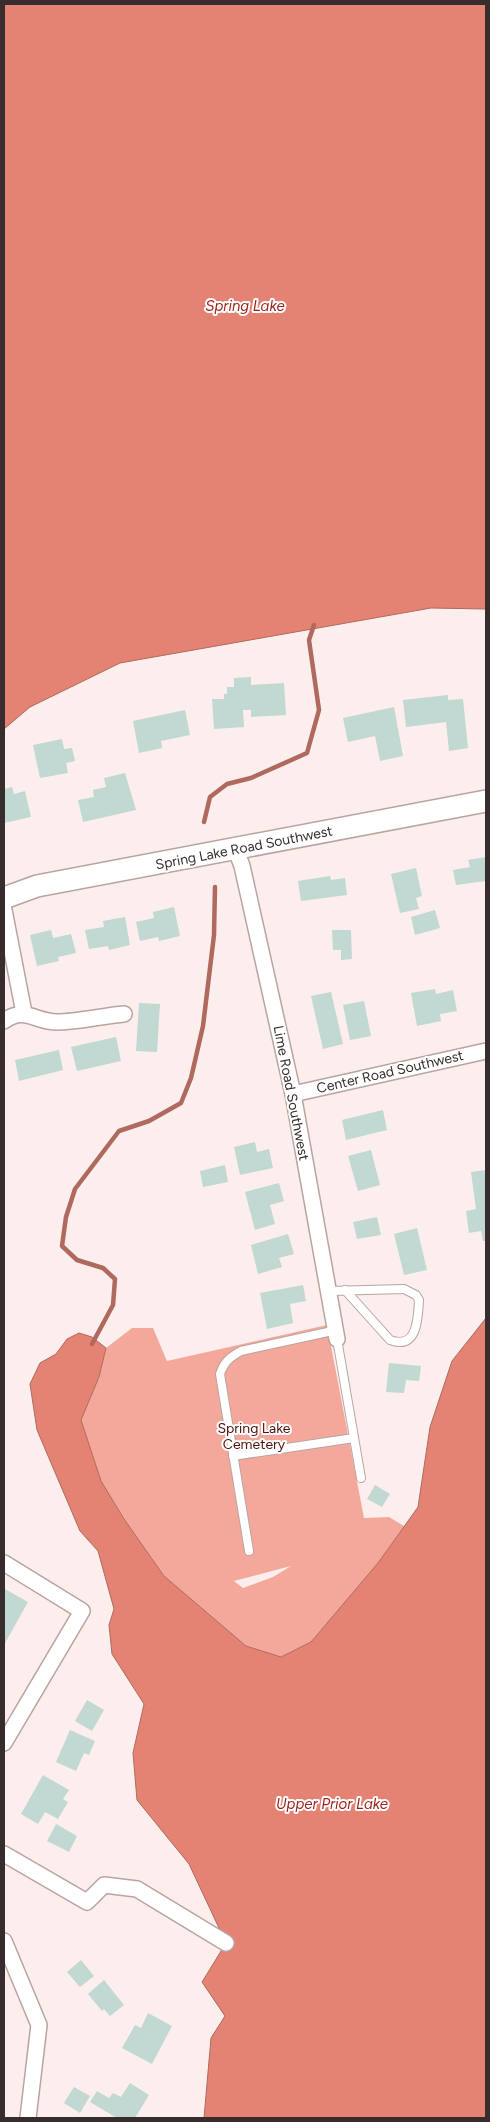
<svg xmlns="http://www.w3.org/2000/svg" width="490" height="2122" font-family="Figtree,sans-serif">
  <rect width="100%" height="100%" fill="#fceeec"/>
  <path fill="#f4a89b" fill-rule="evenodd" d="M327,1325l37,193 25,-1 15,9 -26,37 -67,79 -30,15 -35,-11 -82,-70 -40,-57 -23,-38 -20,-61 18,-43 7,-29 26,-20h21l14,33zM291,1566l-18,11 -30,11 -9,-7z"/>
  <g fill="#e48373" stroke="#b0695e">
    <path d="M4,4h482v605l-55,-1 -311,55 -90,44 -26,22z"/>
    <path d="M486,1318v800h-282l7,-80 14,-22 -23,-34 24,-39 -37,-79 -52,-64 -4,-47 11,-49 -32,-50 -3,-29 5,-16 -16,-58 -18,-20 -43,-101 -7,-46 10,-21 16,-9 11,-15 12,-6 13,4 14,11 -7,29 -18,43 20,61 23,38 40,57 82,70 35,11 30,-15 67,-79 40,-56 12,-80 22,-66z"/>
  </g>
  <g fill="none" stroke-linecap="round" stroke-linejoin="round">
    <g stroke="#b0695e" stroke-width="4.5">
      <path d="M204,822l6,-25 17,-13 24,-6 56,-25 12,-43 -10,-70 5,-15"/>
      <path d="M92,1344l21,-39 2,-26 -12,-11 -26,-8 -15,-14 4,-29 9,-28 44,-58 30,-10 32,-18 10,-25 12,-52 11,-91 1,-48"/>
    </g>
  </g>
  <g fill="#c1d8d3">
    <path d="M251,677v8l33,-2 2,32 -35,2v-7h-8l1,17 -30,2 -2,-30h12v-5h3v-7h7v-9z"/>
    <path d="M448,695v5l15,-1 5,49 -19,3 -3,-29 -40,5 -3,-27z"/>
    <path d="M394,707l9,49 -23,5 -5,-25 -27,6 -5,-24z"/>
    <path d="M185,710l5,25 -29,6 1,7 -23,5 -6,-32z"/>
    <path d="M62,739l2,10 8,-1 3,13 -9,2 2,10 -28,5 -7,-33z"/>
    <path d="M125,773l11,37 -53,12 -5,-22 16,-3 -1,-7 13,-3 -2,-9z"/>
    <path d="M12,787l2,7 11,-3 6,26 -27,6v-34z"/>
    <path d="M486,857v24l-30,4 -3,-15 17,-3 -2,-7z"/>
    <path d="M416,868l6,28 -6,2 3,11 -19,4 -9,-39z"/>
    <path d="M330,876l1,4 14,-2 2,17 -46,6 -3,-20z"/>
    <path d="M174,907l6,29 -21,5 -1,-4 -18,4 -4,-19 18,-4 -1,-6z"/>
    <path d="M435,910l5,18 -25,7 -4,-18z"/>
    <path d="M125,917l5,28 -21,5 -1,-4 -19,3 -4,-19 19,-3 -1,-6z"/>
    <path d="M51,930l2,8 18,-4 5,19 -18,4 1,4 -22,5 -7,-31z"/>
    <path d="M332,930h19l1,29 -11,1v-10h-8z"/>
    <path d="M435,989l1,5 17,-4 4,21 -17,3 1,7 -24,5 -6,-33z"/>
    <path d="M331,992l12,52 -20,5 -12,-53z"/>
    <path d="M364,1001l7,35 -21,4 -7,-35z"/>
    <path d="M139,1003l21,1 -3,48 -21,-1z"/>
    <path d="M116,1037l5,24 -44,10 -6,-24z"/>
    <path d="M59,1050l4,20 -44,11 -4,-21z"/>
    <path d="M383,1110l4,20 -41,10 -4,-20z"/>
    <path d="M255,1142l2,10 12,-3 4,19 -33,7 -6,-28z"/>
    <path d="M371,1150l9,35 -22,6 -10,-35z"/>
    <path d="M225,1165l3,17 -25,5 -3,-16z"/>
    <path d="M486,1170v71h-3l-2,-10 -12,2 -3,-22 10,-2 -5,-37z"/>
    <path d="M279,1183l5,18 -14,4 5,19 -20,6 -10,-38z"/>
    <path d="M377,1217l4,18 -24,4 -4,-17z"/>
    <path d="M417,1228l10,42 -23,5 -10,-41z"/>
    <path d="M288,1234l6,20 -15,4 3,9 -24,7 -7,-29z"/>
    <path d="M303,1285l3,16 -16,3 3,19 -26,6 -7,-36z"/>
    <path d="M389,1363l32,3 -2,15 -13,-1 -2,13 -18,-1z"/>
    <path d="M375,1485l15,9 -8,13 -15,-8z"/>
    <path d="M5,1589l23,13 -24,43v-53z"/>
    <path d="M87,1700l17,10 -12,21 -17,-10z"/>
    <path d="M70,1730l25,11 -6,14 -5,-2 -8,18 -20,-9z"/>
    <path d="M43,1775l26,15 -6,9 5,3 -10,17 -13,-7 -7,12 -17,-10z"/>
    <path d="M56,1824l21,12 -8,16 -22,-11z"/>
    <path d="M81,1960l13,16 -14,11 -13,-15z"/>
    <path d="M104,1980l20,25 -14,11 -6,-7 -2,2 -14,-17z"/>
    <path d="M148,2013l24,13 -20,38 -30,-16 13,-23 6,3z"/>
    <path d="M130,2083l19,12 -14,23h-18l-27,-16 7,-11 12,7 4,-5 8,4z"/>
    <path d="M74,2087l16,9 -10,17 -16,-10z"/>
  </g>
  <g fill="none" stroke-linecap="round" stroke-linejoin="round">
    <defs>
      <g id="lane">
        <path d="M329,1291l75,-2 12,6 3,5c-1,20 -2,50 -29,40l-45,-50"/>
        <path d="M337,1339l24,139"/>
        <path d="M233,1456l121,-18"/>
        <path d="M249,1551l-29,-177c4,-12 10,-17 21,-23l96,-21"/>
      </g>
      <g id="street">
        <path d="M236,850l6,16 51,228 44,245"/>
        <path d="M4,910l20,103"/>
        <path d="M4,1021c21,-15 31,1 53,1 21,0 45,-6 67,-8"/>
        <path d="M293,1094l193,-43"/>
        <path d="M4,1563l78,48 -78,132"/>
        <path d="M4,1854l83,48 17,-17 33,4 89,54"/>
        <path d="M4,1941l35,84 -11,93"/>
      </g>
      <path id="secondary" d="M4,898l33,-12 449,-85"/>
    </defs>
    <use href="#lane" stroke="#b9a4a0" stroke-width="10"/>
    <use href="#street" stroke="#b9a4a0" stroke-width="18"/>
    <use href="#secondary" stroke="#b9a4a0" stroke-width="24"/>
    <use href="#lane" stroke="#fff" stroke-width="8"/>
    <use href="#street" stroke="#fff" stroke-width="15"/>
    <use href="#secondary" stroke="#fff" stroke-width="21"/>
  </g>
  <g text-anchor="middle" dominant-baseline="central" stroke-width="4" stroke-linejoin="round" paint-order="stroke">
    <g font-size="14" fill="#362d2c" stroke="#fff">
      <text transform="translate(244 848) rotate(-11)">Spring Lake Road Southwest</text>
      <text transform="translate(390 1072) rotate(-13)">Center Road Southwest</text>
      <text transform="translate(291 1093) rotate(79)">Lime Road Southwest</text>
    </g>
    <g font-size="14" fill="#4d100a" stroke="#fff">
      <text x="254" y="1428">Spring Lake<tspan x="254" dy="16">Cemetery</tspan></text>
    </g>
    <g font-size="15" font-style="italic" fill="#98251a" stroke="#fff">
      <text x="245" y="306">Spring Lake</text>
      <text x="332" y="1804">Upper Prior Lake</text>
    </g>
  </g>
  <rect width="490" height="2122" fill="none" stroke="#362d2c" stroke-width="10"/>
</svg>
